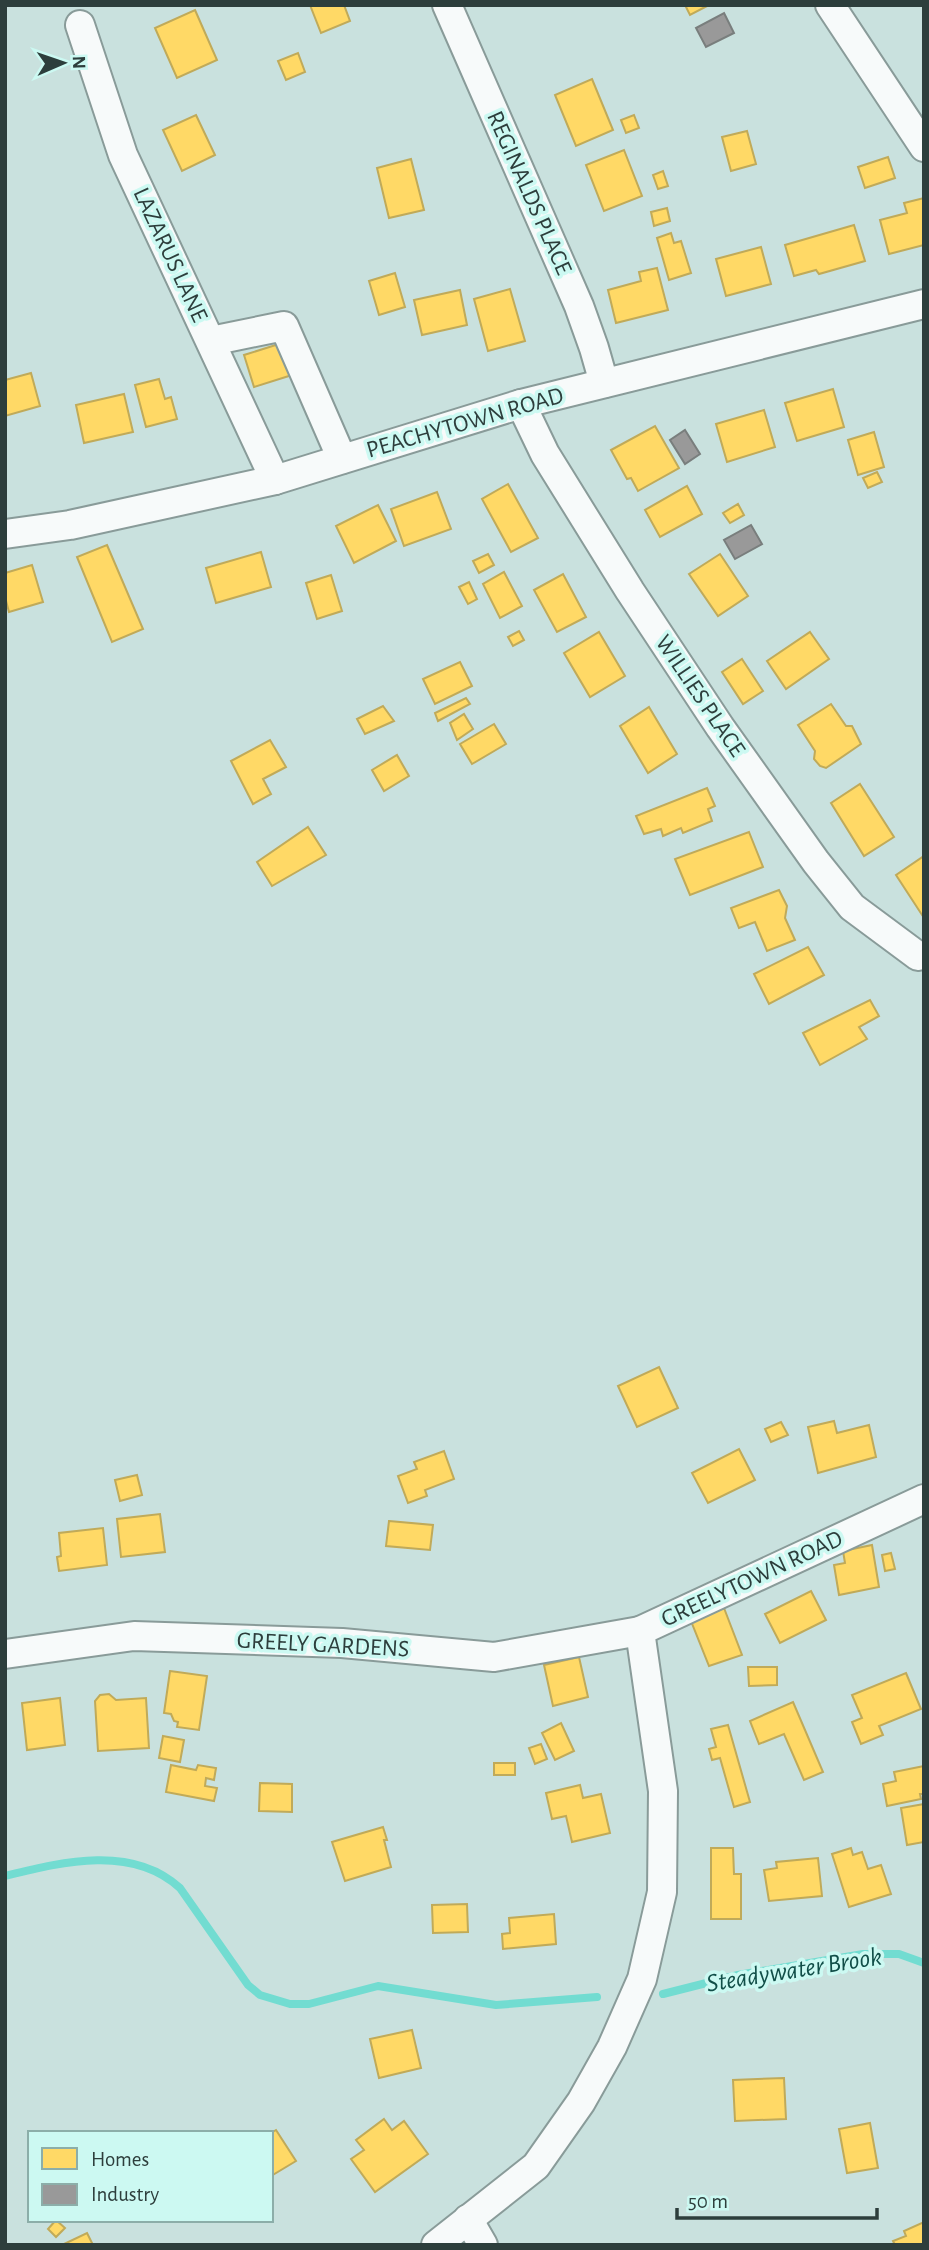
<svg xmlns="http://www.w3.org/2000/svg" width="929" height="2250" font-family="'Alegreya Sans',sans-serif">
  <rect width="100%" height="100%" fill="#c9e1de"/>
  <g fill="#ffd966" stroke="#c0aa59" stroke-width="2">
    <path d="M310,5h34l6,16 -29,12z"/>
    <path d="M685,5h24l-19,10z"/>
    <path d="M195,10l22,50 -40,18 -22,-50z"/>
    <path d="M298,53l7,19 -19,8 -8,-19z"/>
    <path d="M592,79l21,51 -37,16 -21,-51z"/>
    <path d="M196,115l19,40 -33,16 -19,-41z"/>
    <path d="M634,115l5,13 -13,5 -5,-13z"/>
    <path d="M747,131l9,33 -25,7 -9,-34z"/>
    <path d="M624,150l18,46 -38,15 -18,-46z"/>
    <path d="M888,157l7,21 -30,10 -7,-21z"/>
    <path d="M411,159l13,51 -35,8 -12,-50z"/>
    <path d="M663,171l5,15 -10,3 -5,-14z"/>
    <path d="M924,198v47l-35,9 -9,-34 27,-7 -3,-10z"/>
    <path d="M667,208l3,13 -16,5 -3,-14z"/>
    <path d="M854,225l11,36 -46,13 -3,-4 -22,6 -9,-31z"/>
    <path d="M671,233l3,10 7,-2 10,32 -22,7 -12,-42z"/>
    <path d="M761,247l10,37 -45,12 -10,-37z"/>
    <path d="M657,268l11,42 -52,13 -8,-33 33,-9 -2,-9z"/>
    <path d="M395,273l10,34 -26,8 -10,-34z"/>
    <path d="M510,289l15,52 -37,10 -14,-52z"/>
    <path d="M460,290l7,35 -45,10 -8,-35z"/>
    <path d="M282,343l10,32 -38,12 -10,-32z"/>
    <path d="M31,373l9,33 -35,10v-36z"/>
    <path d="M159,379l6,20 6,-2 6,22 -31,8 -11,-42z"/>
    <path d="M833,389l11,38 -47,14 -12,-38z"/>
    <path d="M124,394l9,38 -49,11 -8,-38z"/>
    <path d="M764,410l11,37 -48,15 -11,-38z"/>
    <path d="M655,426l24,42 -41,23 -7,-13 -4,1 -16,-29z"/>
    <path d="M874,432l10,35 -26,8 -10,-35z"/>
    <path d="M877,472l5,10 -14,6 -5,-10z"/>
    <path d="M508,484l30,54 -27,14 -29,-53z"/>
    <path d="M687,486l15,28 -42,23 -15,-27z"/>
    <path d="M437,492l14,37 -47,17 -13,-37z"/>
    <path d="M738,504l6,11 -14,8 -7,-10z"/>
    <path d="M378,505l18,36 -42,22 -18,-37z"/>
    <path d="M107,545l36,84 -31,13 -35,-85z"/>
    <path d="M261,552l10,35 -55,16 -10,-35z"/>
    <path d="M488,554l6,11 -15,8 -6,-12z"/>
    <path d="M720,554l28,42 -30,20 -29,-42z"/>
    <path d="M32,565l11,37 -34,10 -4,-15v-24z"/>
    <path d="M504,572l18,34 -22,12 -17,-34z"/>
    <path d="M563,574l23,43 -29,15 -23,-42z"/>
    <path d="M331,575l11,36 -25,8 -11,-36z"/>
    <path d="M469,582l8,17 -9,5 -9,-17z"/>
    <path d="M519,631l5,9 -11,6 -5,-9z"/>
    <path d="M599,632l26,44 -35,21 -26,-44z"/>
    <path d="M810,632l19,27 -43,30 -19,-28z"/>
    <path d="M742,659l21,32 -20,13 -21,-32z"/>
    <path d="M460,662l12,24 -37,18 -12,-25z"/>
    <path d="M466,698l4,6 -32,17 -3,-8z"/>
    <path d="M831,704l15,22h6l9,18 -35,24 -6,-2 -6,-7 1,-8 -17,-26z"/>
    <path d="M383,706l11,15 -29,13 -8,-15z"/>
    <path d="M649,707l28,47 -29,19 -28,-47z"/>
    <path d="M464,714l9,15 -16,11 -7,-17z"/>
    <path d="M494,724l12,20 -34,20 -12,-20z"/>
    <path d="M270,740l16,27 -23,12 8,15 -18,10 -22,-43z"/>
    <path d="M397,755l12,21 -25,15 -12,-21z"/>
    <path d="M860,784l34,53 -30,19 -33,-53z"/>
    <path d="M707,788l8,18 -7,3 4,12 -29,12 -2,-5 -18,8 -2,-7 -17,5 -8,-18z"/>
    <path d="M308,827l18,28 -54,31 -15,-24z"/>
    <path d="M749,832l14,35 -73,28 -15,-36z"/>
    <path d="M924,856v62l-28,-43z"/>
    <path d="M779,890l8,16 -2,12 10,22 -28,11 -12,-29 -16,6 -8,-20z"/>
    <path d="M808,947l16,28 -55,29 -15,-30z"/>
    <path d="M870,1000l9,16 -20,11 8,12 -47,26 -17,-32z"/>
    <path d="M659,1367l19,41 -41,19 -19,-41z"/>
    <path d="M834,1421l3,12 32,-8 7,32 -58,16 -10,-46z"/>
    <path d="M781,1422l7,13 -17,7 -6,-13z"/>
    <path d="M739,1449l16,31 -47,23 -16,-30z"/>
    <path d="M444,1451l10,28 -29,11 2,6 -19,7 -10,-27 19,-7 -3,-7z"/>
    <path d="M137,1475l5,20 -22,6 -5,-21z"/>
    <path d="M160,1514l5,38 -44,5 -4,-38z"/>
    <path d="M389,1521l44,4 -3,25 -44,-4z"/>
    <path d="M103,1528l4,37 -48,6 -2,-14 4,-1 -2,-23z"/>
    <path d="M872,1545l7,42 -40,8 -5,-30 11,-2 -2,-12z"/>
    <path d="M891,1553l4,16 -10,2 -3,-16z"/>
    <path d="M811,1591l15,29 -46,23 -15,-29z"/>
    <path d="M724,1608l18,47 -33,11 -18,-45z"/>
    <path d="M579,1657l9,40 -35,9 -9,-41z"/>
    <path d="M748,1667h29v18l-28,1z"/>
    <path d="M170,1671l37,5 -8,54 -22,-3 1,-5 -4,-1 -3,-7 -7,-1z"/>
    <path d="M906,1673l15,36 -42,17 4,9 -22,9 -9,-22 10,-4 -10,-23z"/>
    <path d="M109,1694l7,6 30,-2 3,50 -51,3 -3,-50 5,-6z"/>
    <path d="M60,1698l5,47 -38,5 -5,-47z"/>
    <path d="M793,1702l30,70 -19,8 -20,-46 -25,10 -9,-23z"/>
    <path d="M561,1723l13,28 -19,9 -13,-27z"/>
    <path d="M728,1725l22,77 -16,5 -14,-49 -8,2 -3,-11 7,-2 -5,-18z"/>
    <path d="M163,1736l21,4 -4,22 -21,-4z"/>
    <path d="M541,1744l6,15 -12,5 -6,-16z"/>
    <rect x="494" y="1763" width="21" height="12"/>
    <path d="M171,1765l25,5 2,-5 18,3 -2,12 -8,-2 -1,8 12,2 -3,13 -48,-9z"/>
    <path d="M924,1766v28h-4l1,5 -34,7 -4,-22 13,-3 -2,-9z"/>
    <path d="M260,1783l32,1v28l-33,-1z"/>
    <path d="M580,1785l3,13 18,-4 9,39 -38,9 -6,-26 -14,3 -6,-26z"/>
    <path d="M924,1804v38l-17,3 -6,-37z"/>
    <path d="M383,1827l4,13h-3l7,27 -46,14 -13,-39z"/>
    <path d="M711,1848h22l1,26h7v45h-30z"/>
    <path d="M851,1848l2,7 9,-3 6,17 13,-4 10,29 -42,13 -17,-53z"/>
    <path d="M818,1858l4,38 -53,5 -5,-31 13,-2 -1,-6z"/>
    <path d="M467,1904l1,28 -35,1 -1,-28z"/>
    <path d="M554,1914l2,30 -53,5 -1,-15 8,-1 -1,-15z"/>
    <path d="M412,2030l9,38 -42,10 -9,-39z"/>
    <path d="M784,2078l2,41 -51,2 -2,-41z"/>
    <path d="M384,2119l8,11 12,-9 24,33 -53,38 -24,-33 13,-9 -8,-10z"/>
    <path d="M870,2123l8,45 -31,5 -8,-44z"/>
    <path d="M276,2130l20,31 -25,15v-43z"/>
    <path d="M56,2220l9,8 -9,9 -8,-8z"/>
    <path d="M924,2222v23h-29l-2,-4 13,-5 -2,-5z"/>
    <path d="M87,2233l6,12h-31z"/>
  </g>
  <g fill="#999" stroke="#797e7d" stroke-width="2">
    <path d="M724,13l10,20 -28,14 -10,-19z"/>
    <path d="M685,430l15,24 -15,10 -15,-24z"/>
    <path d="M751,525l11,19 -27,15 -11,-19z"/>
  </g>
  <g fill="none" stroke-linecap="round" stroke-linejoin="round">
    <g stroke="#72dcd1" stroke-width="8">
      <path d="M5,1876c57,-14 127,-32 175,12l68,97 12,10 30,9h19l69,-18 118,19 101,-8"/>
      <path d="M663,1994l75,-19 125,-21h36l25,9"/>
    </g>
    <defs>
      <g id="minor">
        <path d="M447,5l132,301 15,42 10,35"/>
        <path d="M830,5l94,142"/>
        <path d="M80,25l43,130 152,325"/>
        <path d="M211,341l73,-15 58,133"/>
        <path d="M521,404l24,50 85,137 90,136 96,135 36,45 66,49"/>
        <path d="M5,534l65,-9 205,-45 246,-76 403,-100"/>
        <path d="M5,1654l129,-18 208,7 152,14 146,-26"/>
        <path d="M468,2219l15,26"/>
        <path d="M436,2245l100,-79 45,-64 31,-55 30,-68 20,-87 1,-101 -23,-160 284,-132"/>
      </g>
    </defs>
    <use href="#minor" stroke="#899b99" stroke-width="32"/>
    <use href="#minor" stroke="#f7fafa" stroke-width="28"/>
  </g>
  <g text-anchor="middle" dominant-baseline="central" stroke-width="7" stroke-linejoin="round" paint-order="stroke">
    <g font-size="24" fill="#2d3e3c" stroke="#ccf9f2">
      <text transform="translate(529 193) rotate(66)">REGINALDS PLACE</text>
      <text transform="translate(170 255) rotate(65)">LAZARUS LANE</text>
      <text transform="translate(465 423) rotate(-16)">PEACHYTOWN ROAD</text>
      <text transform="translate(700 696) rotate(56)">WILLIES PLACE</text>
      <text transform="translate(752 1579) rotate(-25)">GREELYTOWN ROAD</text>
      <text transform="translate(323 1645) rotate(3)">GREELY GARDENS</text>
    </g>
    <g font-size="26" font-style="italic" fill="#114e48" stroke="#ccf9f2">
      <text transform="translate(794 1970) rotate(-9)">Steadywater Brook</text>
    </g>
  </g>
  <rect width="929" height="2250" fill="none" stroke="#2d3e3c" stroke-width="14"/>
  <rect x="28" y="2131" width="245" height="91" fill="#ccf9f2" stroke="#8caea9" stroke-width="2"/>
  <rect x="42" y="2148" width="35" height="21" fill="#ffd966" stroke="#8caea9" stroke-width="2"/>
  <text x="91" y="2166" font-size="21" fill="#2d3e3c">Homes</text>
  <rect x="42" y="2184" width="35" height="21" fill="#999999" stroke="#8caea9" stroke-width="2"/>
  <text x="91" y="2201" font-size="21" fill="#2d3e3c">Industry</text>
  <g transform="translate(63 63) rotate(88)" stroke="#ccf9f2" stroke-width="5" paint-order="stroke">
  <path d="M0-5L12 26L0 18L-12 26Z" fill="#2d3e3c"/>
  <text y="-10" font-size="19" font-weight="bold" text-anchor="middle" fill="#2d3e3c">N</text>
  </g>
  <path d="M677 2208v10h200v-10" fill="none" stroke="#2d3e3c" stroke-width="3.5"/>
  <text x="688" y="2208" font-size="21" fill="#2d3e3c" stroke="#ccf9f2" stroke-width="5" paint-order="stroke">50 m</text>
</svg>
